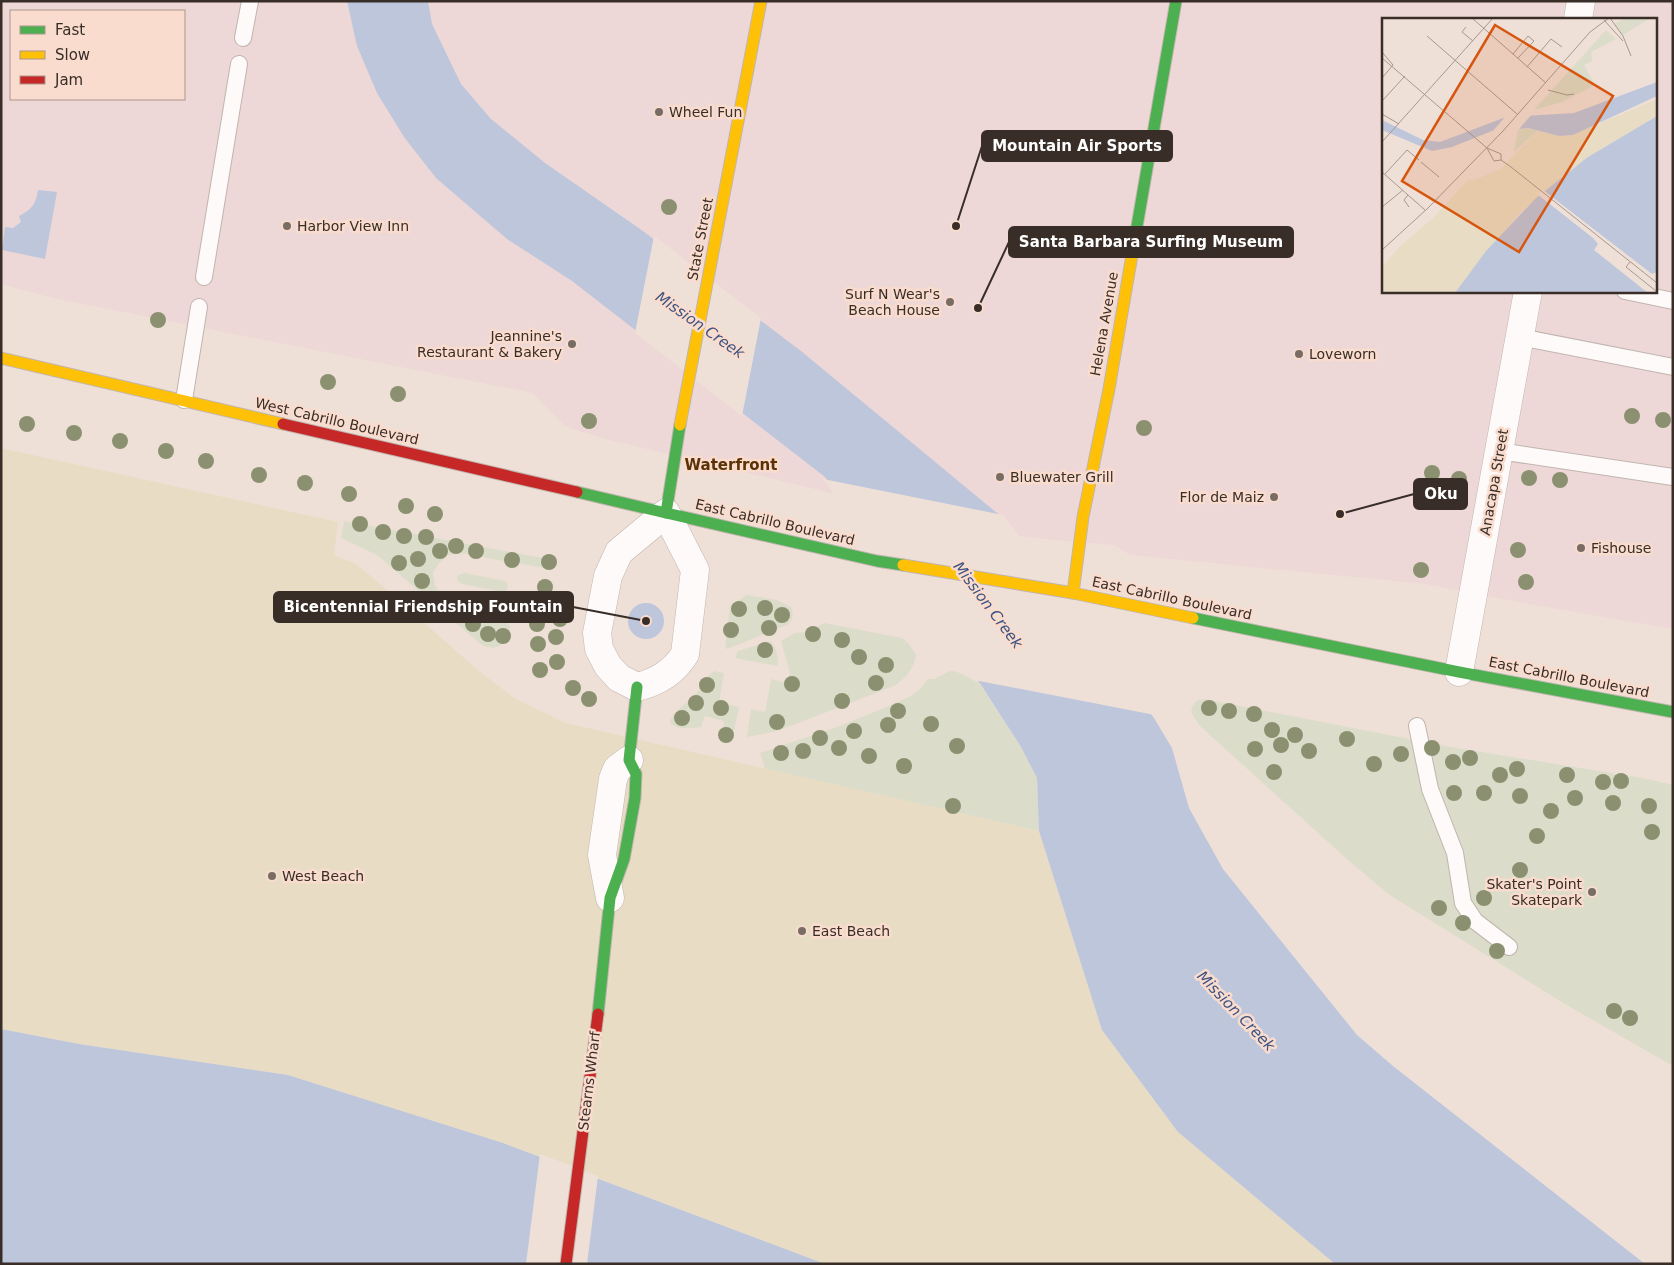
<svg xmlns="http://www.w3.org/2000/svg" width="1674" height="1265" font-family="'DejaVu Sans',sans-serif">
  <rect width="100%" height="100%" fill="#efe0d7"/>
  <path fill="#edd8d7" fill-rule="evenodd" d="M1,1h1672v628l-150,-26 -98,-19 -295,-29 -16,-10 -72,-6 -43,-6 -394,-94 -39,-12 -34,-34 -480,-95 -51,-14zM11,11h173v88h-173zM1383,19h272v272h-272z"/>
  <g fill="#dbdcc9">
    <path d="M344,521l204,38 4,3 1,4 -3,3 -90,-16 -12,2 -9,8 -6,10 2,13 7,9 14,9 44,6 7,8 3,9 -1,9 -6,8 -9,4 -11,-2 -106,-91 -36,-17z"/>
    <path d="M465,573l40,8 3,4 -1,5 -4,2 -41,-8 -4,-3 -1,-4 3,-3z"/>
    <path d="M747,595l30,5 14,7c3,5 2,12 -2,17l-62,25 -2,-2 5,-41z"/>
    <path d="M824,623l78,15 7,6 7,11c-1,13 -10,22 -20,30l-95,37 -28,10 -26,5 4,-28 14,3 6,-33 15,4 4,-10 -9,-32 14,-8 13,-1z"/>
    <path d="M770,641c6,5 9,17 8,25l-43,-8 3,-7z"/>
    <path d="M714,671l10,2 -5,30 20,4 -7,33h-6l-4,-2 2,-17 -19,-5 -4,11c-10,1 -25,4 -31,-5 3,-11 22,-22 29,-32 5,-8 7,-14 15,-19z"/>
    <path d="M950,671c10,0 20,8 29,12l42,64 16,31 2,53 -274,-62 -5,-16 80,-27 49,-20 22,-10 9,-7 8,-10h6z"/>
    <path d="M1204,699l241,47 197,32 31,7v281l-108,-62 -177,-110 -40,-34 -147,-133 -8,-11 -2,-7 5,-8z"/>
  </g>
  <path fill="#e8ddc4" d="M1,448l337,74 -4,33 22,9 16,13 107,94 37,28 50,24 473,108 63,199 76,102 157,132h-510l-322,-121 -215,-68 -209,-31 -78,-15z"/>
  <g fill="#bec6dc">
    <path d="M347,1h81l4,23 29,60 30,35 54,44 98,68 158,120 202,167 151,200 18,30 17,60 34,61 134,166 36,31 252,198h-310l-157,-132 -76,-102 -63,-199 -2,-53 -16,-31 -40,-62 -156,-208 -253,-196 -65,-42 -71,-61 -32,-41 -27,-44 -20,-47z"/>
    <path d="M38,190l19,2 -12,67 -43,-9 3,-23 8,1 8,-6 -2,-6c13,-7 17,-12 19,-26z"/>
    <circle cx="646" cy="621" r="18"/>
    <path d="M1,1029l78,15 209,31 215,68 322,121h-824z"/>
  </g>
  <g fill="#efe0d7">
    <path d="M654,236l107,82 -19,98 -107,-83z"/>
    <path d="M823,479l180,36 152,200 -181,-35z"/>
    <path d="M540,1154l58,22 -11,88h-61z"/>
  </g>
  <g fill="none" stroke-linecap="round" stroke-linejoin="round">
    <defs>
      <g id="lane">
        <path d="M243,38l7,-37"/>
        <path d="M204,277l35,-213"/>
        <path d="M1625,291l48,10"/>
        <path d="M1520,337l153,30"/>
        <path d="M184,400l15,-93"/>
        <path d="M1499,451l174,26"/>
        <path d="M1417,726l13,63 25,64 8,50 12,18 34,26"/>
      </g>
      <g id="street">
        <path d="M1578,19l3,-18"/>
        <path d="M666,513l29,57 -10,84c-11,18 -27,28 -48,33l-18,-9 -11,-12 -9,-17 -2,-16 11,-57 11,-24z"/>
        <path d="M1459,672l69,-381"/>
        <path d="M610,898l-8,-43 11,-76 4,-10 12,-9"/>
      </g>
      <g id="fast">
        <path d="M1132,255l44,-254"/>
        <path d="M680,425l-14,88 211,48 26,4"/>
        <path d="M577,492l89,21"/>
        <path d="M1193,618l266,54 214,40"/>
        <path d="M598,1014l12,-116 14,-39 11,-61 1,-24 -7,-14 8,-73"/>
      </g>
      <g id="slow">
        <path d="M1,358l282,66"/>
        <path d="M680,425l81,-424"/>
        <path d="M903,565l170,28 120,25"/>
        <path d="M1073,593l10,-76 26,-128 23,-134"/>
      </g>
      <g id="jam">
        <path d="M283,424l294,68"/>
        <path d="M566,1264l32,-250"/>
      </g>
    </defs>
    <use href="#lane" stroke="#c1b5ae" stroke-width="18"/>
    <use href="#street" stroke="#c1b5ae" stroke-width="29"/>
    <use href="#fast" stroke="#c1b5ae" stroke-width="13"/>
    <use href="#slow" stroke="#c1b5ae" stroke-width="13"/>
    <use href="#jam" stroke="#c1b5ae" stroke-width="13"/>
    <use href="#lane" stroke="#fdfaf9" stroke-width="16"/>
    <use href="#street" stroke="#fdfaf9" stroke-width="28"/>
    <use href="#fast" stroke="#4caf50" stroke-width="11"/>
    <use href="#slow" stroke="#ffc107" stroke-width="11"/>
    <use href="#jam" stroke="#c62828" stroke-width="11"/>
  </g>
  <g fill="#8b9170">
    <circle cx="669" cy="207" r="8"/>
    <circle cx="158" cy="320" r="8"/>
    <circle cx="328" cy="382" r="8"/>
    <circle cx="398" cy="394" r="8"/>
    <circle cx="1632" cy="416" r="8"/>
    <circle cx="1663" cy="420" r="8"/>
    <circle cx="589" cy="421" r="8"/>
    <circle cx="27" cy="424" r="8"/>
    <circle cx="1144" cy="428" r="8"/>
    <circle cx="74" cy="433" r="8"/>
    <circle cx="120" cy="441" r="8"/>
    <circle cx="166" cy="451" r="8"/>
    <circle cx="206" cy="461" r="8"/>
    <circle cx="1432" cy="473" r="8"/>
    <circle cx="259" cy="475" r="8"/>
    <circle cx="1529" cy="478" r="8"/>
    <circle cx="1459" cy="479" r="8"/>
    <circle cx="1560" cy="480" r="8"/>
    <circle cx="305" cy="483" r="8"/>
    <circle cx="349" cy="494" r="8"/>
    <circle cx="406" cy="506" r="8"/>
    <circle cx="435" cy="514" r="8"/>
    <circle cx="360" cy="524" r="8"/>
    <circle cx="383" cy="532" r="8"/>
    <circle cx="404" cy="536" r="8"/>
    <circle cx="426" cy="537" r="8"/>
    <circle cx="456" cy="546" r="8"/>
    <circle cx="1518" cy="550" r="8"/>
    <circle cx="440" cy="551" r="8"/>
    <circle cx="476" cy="551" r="8"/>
    <circle cx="418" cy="559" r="8"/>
    <circle cx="512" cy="560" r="8"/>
    <circle cx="549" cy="562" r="8"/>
    <circle cx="399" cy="563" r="8"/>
    <circle cx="1421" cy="570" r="8"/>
    <circle cx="422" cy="581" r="8"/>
    <circle cx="1526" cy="582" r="8"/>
    <circle cx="545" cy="587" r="8"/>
    <circle cx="765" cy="608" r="8"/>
    <circle cx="739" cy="609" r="8"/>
    <circle cx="782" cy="615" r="8"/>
    <circle cx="560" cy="619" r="8"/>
    <circle cx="473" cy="624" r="8"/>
    <circle cx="537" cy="624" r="8"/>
    <circle cx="769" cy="628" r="8"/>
    <circle cx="731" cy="630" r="8"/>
    <circle cx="488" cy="634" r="8"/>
    <circle cx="813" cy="634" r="8"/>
    <circle cx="503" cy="636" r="8"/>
    <circle cx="556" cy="637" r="8"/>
    <circle cx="842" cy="640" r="8"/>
    <circle cx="538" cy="644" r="8"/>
    <circle cx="765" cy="650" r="8"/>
    <circle cx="859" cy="657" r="8"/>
    <circle cx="557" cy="662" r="8"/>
    <circle cx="886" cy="665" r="8"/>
    <circle cx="540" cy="670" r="8"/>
    <circle cx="876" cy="683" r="8"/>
    <circle cx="792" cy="684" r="8"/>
    <circle cx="707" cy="685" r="8"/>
    <circle cx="573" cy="688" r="8"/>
    <circle cx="589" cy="699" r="8"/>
    <circle cx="842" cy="701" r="8"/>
    <circle cx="696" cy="703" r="8"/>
    <circle cx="721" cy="708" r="8"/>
    <circle cx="1209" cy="708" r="8"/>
    <circle cx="898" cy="711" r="8"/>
    <circle cx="1229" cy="711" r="8"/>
    <circle cx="1254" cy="714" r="8"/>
    <circle cx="682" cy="718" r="8"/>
    <circle cx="777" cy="722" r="8"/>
    <circle cx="931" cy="724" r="8"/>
    <circle cx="888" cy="725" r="8"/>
    <circle cx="1272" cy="730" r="8"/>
    <circle cx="854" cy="731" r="8"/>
    <circle cx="726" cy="735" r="8"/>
    <circle cx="1295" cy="735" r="8"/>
    <circle cx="820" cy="738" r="8"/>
    <circle cx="1347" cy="739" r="8"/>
    <circle cx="1281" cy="745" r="8"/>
    <circle cx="957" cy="746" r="8"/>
    <circle cx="839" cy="748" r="8"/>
    <circle cx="1432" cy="748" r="8"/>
    <circle cx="1255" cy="749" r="8"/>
    <circle cx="803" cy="751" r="8"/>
    <circle cx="1309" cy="751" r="8"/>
    <circle cx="781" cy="753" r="8"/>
    <circle cx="1401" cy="754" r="8"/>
    <circle cx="869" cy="756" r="8"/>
    <circle cx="1470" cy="758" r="8"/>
    <circle cx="1453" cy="762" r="8"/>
    <circle cx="1374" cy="764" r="8"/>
    <circle cx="904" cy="766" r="8"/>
    <circle cx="1517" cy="769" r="8"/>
    <circle cx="1274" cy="772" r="8"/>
    <circle cx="1500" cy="775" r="8"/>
    <circle cx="1567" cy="775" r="8"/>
    <circle cx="1621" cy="781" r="8"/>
    <circle cx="1603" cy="782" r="8"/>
    <circle cx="1454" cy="793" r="8"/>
    <circle cx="1484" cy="793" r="8"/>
    <circle cx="1520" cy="796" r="8"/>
    <circle cx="1575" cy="798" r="8"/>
    <circle cx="1613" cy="803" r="8"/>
    <circle cx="953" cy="806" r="8"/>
    <circle cx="1649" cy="806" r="8"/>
    <circle cx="1551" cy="811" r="8"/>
    <circle cx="1652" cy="832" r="8"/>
    <circle cx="1537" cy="836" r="8"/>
    <circle cx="1520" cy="870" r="8"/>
    <circle cx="1484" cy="898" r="8"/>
    <circle cx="1439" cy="908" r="8"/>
    <circle cx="1463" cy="923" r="8"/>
    <circle cx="1497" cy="951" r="8"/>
    <circle cx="1614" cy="1011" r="8"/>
    <circle cx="1630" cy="1018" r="8"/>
  </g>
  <g fill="#786c65" stroke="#f9dccd" stroke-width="2">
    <circle cx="659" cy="112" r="5"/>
    <circle cx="287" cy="226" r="5"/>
    <circle cx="950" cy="302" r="5"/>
    <circle cx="572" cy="344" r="5"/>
    <circle cx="1299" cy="354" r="5"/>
    <circle cx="1000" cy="477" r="5"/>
    <circle cx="1274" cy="497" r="5"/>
    <circle cx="1581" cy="548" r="5"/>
    <circle cx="272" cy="876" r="5"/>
    <circle cx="1592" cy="892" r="5"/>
    <circle cx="802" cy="931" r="5"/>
  </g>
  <g text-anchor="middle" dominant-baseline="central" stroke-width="5" stroke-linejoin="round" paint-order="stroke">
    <g font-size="14" fill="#382d27" stroke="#f9dccd" text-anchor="start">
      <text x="669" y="112">Wheel Fun</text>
      <text x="297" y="226">Harbor View Inn</text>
      <text x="940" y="294" text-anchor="end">Surf N Wear's<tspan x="940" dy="16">Beach House</tspan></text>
      <text x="562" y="336" text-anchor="end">Jeannine's<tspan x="562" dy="16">Restaurant &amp; Bakery</tspan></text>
      <text x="1309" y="354">Loveworn</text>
      <text x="1010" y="477">Bluewater Grill</text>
      <text x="1264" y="497" text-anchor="end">Flor de Maiz</text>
      <text x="1591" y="548">Fishouse</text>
      <text x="282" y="876">West Beach</text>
      <text x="1582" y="884" text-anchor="end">Skater's Point<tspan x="1582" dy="16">Skatepark</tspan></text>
      <text x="812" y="931">East Beach</text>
    </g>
    <g font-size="14" fill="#382d27" stroke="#f9dccd">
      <text transform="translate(700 239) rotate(-79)">State Street</text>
      <text transform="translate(1104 324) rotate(-80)">Helena Avenue</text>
      <text transform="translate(337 421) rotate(13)">West Cabrillo Boulevard</text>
      <text transform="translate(1494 482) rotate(-80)">Anacapa Street</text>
      <text transform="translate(775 522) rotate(13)">East Cabrillo Boulevard</text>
      <text transform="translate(1172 598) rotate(12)">East Cabrillo Boulevard</text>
      <text transform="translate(1569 677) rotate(11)">East Cabrillo Boulevard</text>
      <text transform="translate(589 1081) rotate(-83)">Stearns Wharf</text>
    </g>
    <g font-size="15" font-style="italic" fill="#3b5382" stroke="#f9dccd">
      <text transform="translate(700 325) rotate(35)">Mission Creek</text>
      <text transform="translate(988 605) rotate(53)">Mission Creek</text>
      <text transform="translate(1236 1011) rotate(46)">Mission Creek</text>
    </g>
    <g font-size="15" font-weight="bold" fill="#5b3106" stroke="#f9dccd">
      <text x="731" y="465">Waterfront</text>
    </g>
  </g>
  <g transform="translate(1382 18)">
    <rect width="275" height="275" fill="#efe0d7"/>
    <path d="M242,0h27l-28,17 -8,-11zM224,12l10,9 -25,13 1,9 -8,4 11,20 -33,17 -28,8zM146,110l9,3 -23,21 4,-22z" fill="#dbdcc9"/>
    <path d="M275,81v17l-69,41 -70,57 -63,79h-73v-26l19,-22 32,-27 36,-39 3,2 29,-12 36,-38 22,5 14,-1z" fill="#e8ddc4"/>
    <path d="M275,64v14l-84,39 -14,1 -31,-8 -36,3 -40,16 -20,4 -50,-21v-10l41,20 17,2 66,-25 68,-4zM275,98v177h-202l31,-42 50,-53 52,-41z" fill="#bec6dc"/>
    <path d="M151,95l-14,16 -27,3 14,-16zM161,172l109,84 5,-2v21h-9l-54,-43 4,-6 -5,-6 -56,-44z" fill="#efe0d7"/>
    <path fill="none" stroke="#a69891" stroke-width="1" d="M90,0l74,65M228,0l13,18 8,20M222,2l19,21M84,9l-4,5 11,9M45,18l90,78M0,34l11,13M131,36l15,-18 6,5 -16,17M0,40l105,90M145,49l24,-28 11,8M0,60l11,-13M166,72l19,5 7,-1M0,83l23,-25M0,96l17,10M0,124l111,-124M119,142v-6l-14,-6 7,13 7,-1 10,7 146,116M39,144l18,15M0,154l43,38M3,156l22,-24 12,10M26,177l-4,5 5,7M0,189l21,-17M0,232l46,-42 75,-77 87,-99 19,-14M248,244l-4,5 30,24"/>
    <path fill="#d6550f" fill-opacity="0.15" stroke="#d6550f" stroke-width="2.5" d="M113,7l118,71 -94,156 -117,-71z"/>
    <rect width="275" height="275" fill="none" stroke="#382d27" stroke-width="2.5"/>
  </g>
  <path fill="none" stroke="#382d27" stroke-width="2" d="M956 226L982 146M978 308L1009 242M1340 514L1414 494M646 621L573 607"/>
  <g fill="#382d27" stroke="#f9dccd" stroke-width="2">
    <circle cx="956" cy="226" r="5"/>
    <circle cx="978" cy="308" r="5"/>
    <circle cx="1340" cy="514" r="5"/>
    <circle cx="646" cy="621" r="5"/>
  </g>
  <g fill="#382d27" stroke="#382d27" stroke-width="2">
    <rect x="982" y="131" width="190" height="30" rx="5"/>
    <rect x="1009" y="227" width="284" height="30" rx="5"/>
    <rect x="1414" y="479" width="53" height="30" rx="5"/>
    <rect x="274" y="592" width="299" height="30" rx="5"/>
  </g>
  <g font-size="15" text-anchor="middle" font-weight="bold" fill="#fff">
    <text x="1077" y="151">Mountain Air Sports</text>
    <text x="1151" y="247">Santa Barbara Surfing Museum</text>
    <text x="1441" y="499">Oku</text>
    <text x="423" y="612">Bicentennial Friendship Fountain</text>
  </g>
  <rect width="1674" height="1265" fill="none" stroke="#382d27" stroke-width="5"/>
  <rect x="10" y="10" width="175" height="90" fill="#f9dccd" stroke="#ac968b"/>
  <rect x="20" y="26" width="25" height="8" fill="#4caf50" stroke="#ac968b"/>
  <text x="55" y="35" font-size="15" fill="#382d27">Fast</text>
  <rect x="20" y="51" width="25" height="8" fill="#ffc107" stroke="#ac968b"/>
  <text x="55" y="60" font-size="15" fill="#382d27">Slow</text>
  <rect x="20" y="76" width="25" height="8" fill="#c62828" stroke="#ac968b"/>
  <text x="55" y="85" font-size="15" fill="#382d27">Jam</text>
</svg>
